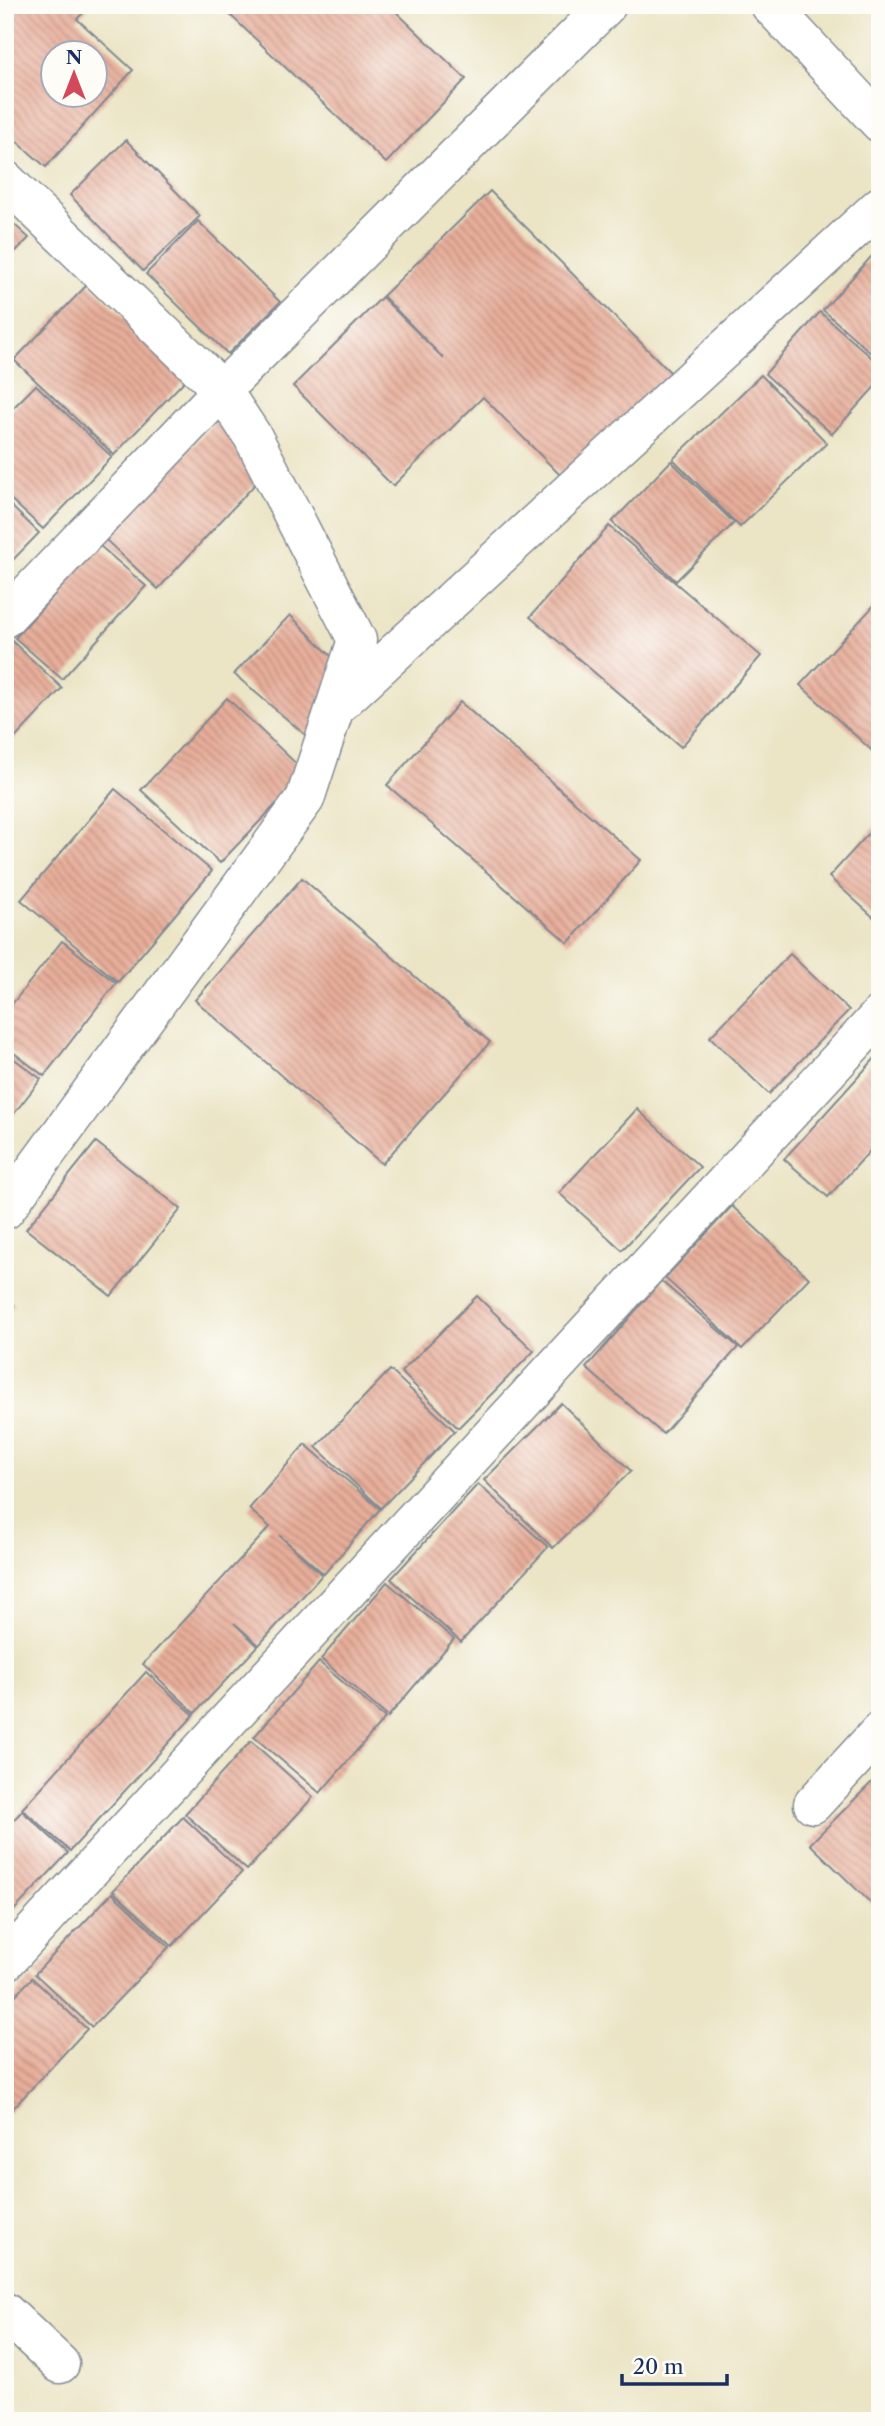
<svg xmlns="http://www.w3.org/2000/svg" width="885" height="2426" font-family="'Libre Caslon Text',serif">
  <defs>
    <pattern id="building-back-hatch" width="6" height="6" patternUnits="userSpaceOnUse" patternTransform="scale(1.75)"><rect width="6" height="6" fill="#e8ae9a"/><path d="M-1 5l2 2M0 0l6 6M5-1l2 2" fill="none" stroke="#bb8e81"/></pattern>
  </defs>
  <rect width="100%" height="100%" fill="#fdfcf7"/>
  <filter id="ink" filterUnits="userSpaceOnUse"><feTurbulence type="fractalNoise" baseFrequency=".0143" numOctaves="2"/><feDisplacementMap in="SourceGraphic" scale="14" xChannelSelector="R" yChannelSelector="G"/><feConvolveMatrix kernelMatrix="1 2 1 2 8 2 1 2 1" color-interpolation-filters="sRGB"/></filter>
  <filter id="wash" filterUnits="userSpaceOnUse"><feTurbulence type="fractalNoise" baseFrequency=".00686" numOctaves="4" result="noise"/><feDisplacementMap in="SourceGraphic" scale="28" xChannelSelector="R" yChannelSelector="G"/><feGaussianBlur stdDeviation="1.57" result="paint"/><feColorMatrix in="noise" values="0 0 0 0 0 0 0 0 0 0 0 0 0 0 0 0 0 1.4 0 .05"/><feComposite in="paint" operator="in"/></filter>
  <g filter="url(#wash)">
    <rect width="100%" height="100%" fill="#ebe4c5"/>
    <g id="blocks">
      <g fill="url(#building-back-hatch)" fill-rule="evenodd">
        <path d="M5,5h86l-14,14 56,51 -87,97 -41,-36zM52,52h42v42h-42z"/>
        <path d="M230,5h159l77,74 -80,84 -161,-153z"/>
        <path d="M126,140l74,76 -57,55 -73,-76z"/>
        <path d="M490,191l187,188 -108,105 -86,-87 -90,89 -100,-100 89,-89 62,62 -61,-63z"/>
        <path d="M5,216l24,22 -24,24z"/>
        <path d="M198,221l82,81 -52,52 -82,-80z"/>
        <path d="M880,247v114l-57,-51z"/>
        <path d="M89,283l99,94 -74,78 -100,-95z"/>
        <path d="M820,312l60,53v16l-48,53 -67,-60z"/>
        <path d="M761,375l66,68 -87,84 -67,-68z"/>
        <path d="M36,385l76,72 -69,72 -38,-35v-78z"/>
        <path d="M217,420l52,49 -111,120 -52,-49z"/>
        <path d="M671,461l63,62 -58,58 -64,-59z"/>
        <path d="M5,500l34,33 -34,35z"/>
        <path d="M609,526l152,130 -80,91 -151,-130z"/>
        <path d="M99,545l47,41 -84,93 -47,-41z"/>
        <path d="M880,599v159l-80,-73z"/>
        <path d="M290,615l54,54 -34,70 -76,-65z"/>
        <path d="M12,641l50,47 -57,61v-101z"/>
        <path d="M227,698l79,75 -86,90 -79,-73z"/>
        <path d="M460,702l181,158 -73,83 -181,-158z"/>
        <path d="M115,789l97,82 -94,111 -97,-82z"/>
        <path d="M880,821v102l-51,-46z"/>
        <path d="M302,878l188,164 -108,122 -187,-164z"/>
        <path d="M62,941l54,42 -72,93 -39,-30v-33z"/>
        <path d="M790,954l59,56 -80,84 -59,-57z"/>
        <path d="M5,1052l36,27 -36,46z"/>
        <path d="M877,1056l3,3v81l-52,57 -44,-38z"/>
        <path d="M637,1109l63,58 -78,83 -63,-57z"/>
        <path d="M96,1142l85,67 -70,87 -85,-67z"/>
        <path d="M732,1206l77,72 -67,71 -77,-71z"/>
        <path d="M661,1281l77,66 -75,87 -77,-66z"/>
        <path d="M477,1296l57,55 -76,77 -57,-56z"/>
        <path d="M5,1297l9,8 -9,10z"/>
        <path d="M390,1370l65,61 -74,77 -65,-61z"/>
        <path d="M561,1403l70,68 -78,77 -69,-68z"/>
        <path d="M305,1444l75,65 -56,65 -45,-39 43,40 -63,70 -25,-22 24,23 -63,67 -52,-49 127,-137 -21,-18z"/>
        <path d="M478,1484l70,63 -87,95 -70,-63z"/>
        <path d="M387,1582l67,57 -66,78 -67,-58z"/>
        <path d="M319,1662l66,56 -65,75 -66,-56z"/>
        <path d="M146,1672l48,43 -124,136 -48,-42z"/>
        <path d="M251,1741l62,56 -66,73 -62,-56z"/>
        <path d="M880,1774v138l-70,-68z"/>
        <path d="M22,1811l46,42 -63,67v-91z"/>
        <path d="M183,1817l59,55 -70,74 -59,-55z"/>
        <path d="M112,1893l57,54 -77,80 -57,-53z"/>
        <path d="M32,1978l55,51 -82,88v-111z"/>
      </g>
    </g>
  </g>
  <g filter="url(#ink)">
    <use href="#blocks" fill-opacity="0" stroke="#838a92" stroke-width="2"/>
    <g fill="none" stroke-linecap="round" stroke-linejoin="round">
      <defs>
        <g id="minor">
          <path d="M770,5l110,118"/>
          <path d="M5,180l217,210 31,47 104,203 -52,159 -300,411"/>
          <path d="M5,618l217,-228 385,-385"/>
          <path d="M337,706l543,-500"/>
          <path d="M813,1804l67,-73"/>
          <path d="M5,1962l875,-947"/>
          <path d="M5,2312l55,52"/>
        </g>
      </defs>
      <use href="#minor" stroke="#838a92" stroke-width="41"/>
      <use href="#minor" stroke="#fff" stroke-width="38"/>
    </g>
  </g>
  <rect width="885" height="2426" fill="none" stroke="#fdfcf7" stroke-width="28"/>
  <g transform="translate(74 74)"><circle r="33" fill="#fdfcf7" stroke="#a3aaba" stroke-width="2"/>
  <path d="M0-5L12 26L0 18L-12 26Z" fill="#d1495b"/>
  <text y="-10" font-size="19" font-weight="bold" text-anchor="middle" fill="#1b2f5e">N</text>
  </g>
  <path d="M622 2374v10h105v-10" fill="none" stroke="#1b2f5e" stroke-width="3.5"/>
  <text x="633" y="2374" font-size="21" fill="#1b2f5e" stroke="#fdfcf7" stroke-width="5" paint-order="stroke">20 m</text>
</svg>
